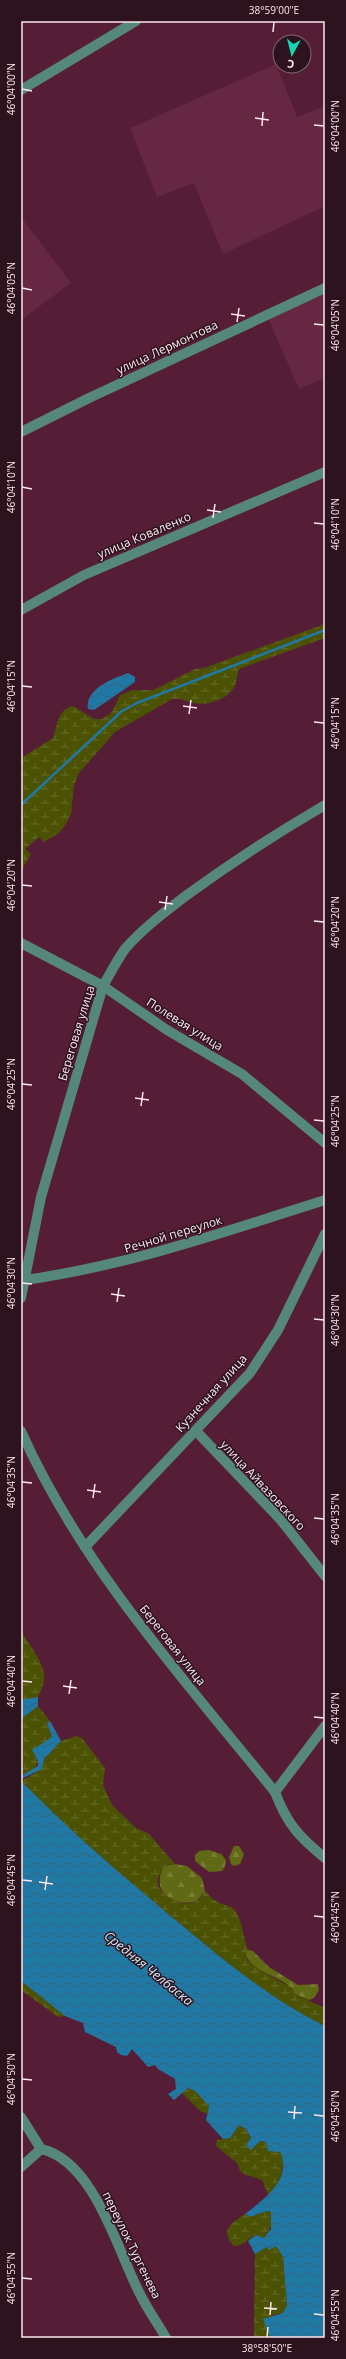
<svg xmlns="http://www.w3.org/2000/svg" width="346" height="2359" font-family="'Open Sans',sans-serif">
  <defs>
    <pattern id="forest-firs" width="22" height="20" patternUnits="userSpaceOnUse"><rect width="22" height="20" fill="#606913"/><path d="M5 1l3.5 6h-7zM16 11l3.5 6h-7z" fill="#787e36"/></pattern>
    <pattern id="wetland-marsh" width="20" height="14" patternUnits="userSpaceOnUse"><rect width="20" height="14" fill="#4b5204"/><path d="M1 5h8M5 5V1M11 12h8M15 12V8" fill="none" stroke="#666b29"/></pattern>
    <pattern id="water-waves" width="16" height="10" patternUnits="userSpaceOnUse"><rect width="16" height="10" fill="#2079a5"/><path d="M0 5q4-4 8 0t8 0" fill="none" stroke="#34627b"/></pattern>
  </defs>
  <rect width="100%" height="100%" fill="#561d37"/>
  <g fill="#662743">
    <path d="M276,64l21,53 28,-11v100l-102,48 -29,-71 -37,14 -27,-69z"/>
    <path d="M21,217l50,66 -50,37z"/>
    <path d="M325,294v84l-26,11 -31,-71z"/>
  </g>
  <g fill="url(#forest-firs)">
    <path d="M234,1846h5l5,8 -4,10 -6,2 -3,-2 -2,-7z"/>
    <path d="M209,1850l12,4 5,6 -1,6 -3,5 -13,1 -14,-11v-6l4,-4z"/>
    <path d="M175,1864l12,2 15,12 3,13 -8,10c-25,7 -47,-10 -33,-35z"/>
    <path d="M248,1950l5,1 16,16 29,18 20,-1 1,6 -5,8 -5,2 -14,-6c-10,-20 -42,-18 -50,-41z"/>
  </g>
  <g fill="url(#wetland-marsh)">
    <path d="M325,624v14l-86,31c-2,6 -2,13 -5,18 -6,13 -28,19 -41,16 -9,-2 -11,-5 -21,-4l-57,33 -36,41 -5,12 -3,29 -5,10 -7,9 -15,9 -5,-5 -14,12 6,5 -10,17v-113l32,-20c5,-14 4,-28 20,-32l21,13h8l10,-7 8,-17 13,-5h20l42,-21 9,-1z"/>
    <path d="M21,1631c8,14 26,34 23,51 -1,5 -4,10 -6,15l-15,4z"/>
    <path d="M38,1706l12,15 -3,2 5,14 -12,9 -5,10 3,5 -3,8 -14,7v-57z"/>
    <path d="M76,1736l6,2 23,30 -2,17 9,20 24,23 13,6 26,30 -11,2c-3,6 -7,12 -6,18 3,14 26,24 39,17 4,-2 5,-6 8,-10 5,5 10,11 17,13 3,1 6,2 9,3 11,7 12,31 17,43l-3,4 3,7 15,11 29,16 3,6 30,14v18c-57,-28 -105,-69 -153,-109 -52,-43 -104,-87 -151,-136l16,-9 7,-13 17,-18z"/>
    <path d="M21,1981l44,35 -7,1 -37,-27z"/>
    <path d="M188,2088l7,3 14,15 -2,8 -7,-3 -18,-18z"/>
    <path d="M239,2125c11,6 13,13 11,25l10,-9 6,1 7,8 7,2c8,16 -2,31 -11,44l-7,-16 -18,-6 -4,-3 -3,-8 -21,-17 1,-6 13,-2z"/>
    <path d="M267,2211l4,1c3,11 -1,18 -7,26l-8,-3c-8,3 -12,11 -22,11 -15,-16 -3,-22 11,-32l5,3z"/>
    <path d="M276,2245l7,12 4,49 -3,7 -12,2 -4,15 2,8h-16l1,-84 12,-7z"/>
  </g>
  <g fill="url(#water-waves)">
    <path d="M128,673l7,4v5l-41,28 -6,-1c-3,-20 24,-30 40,-36z"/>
    <path d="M38,1697v9l-17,13v-19z"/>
    <path d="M50,1721l11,20 -17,18 -2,10 -21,10v-3l17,-10v-5l-6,-11 20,-13 -5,-14z"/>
    <path d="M21,1781c47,48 99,93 151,136 48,40 96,81 153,109v312h-55l-7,-19 20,-6 4,-7 -4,-49 -7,-11 -7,4 -2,-3 -12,7 -7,-13 8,-6 8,3 7,-9v-17l-4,-1 -17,6 -5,-3c18,-14 48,-35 35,-62l-12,-1 -2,-9 -6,-1 -9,9 -5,-5 5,-7 -5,-9 -7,-4 -9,13 -7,1 -17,-19 3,-14 -14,-15 -7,-3 -14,12 -6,-6 8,-5 -1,-10 -17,-10 -3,-4 -7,2 -16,-18 -5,7 -6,-1 -4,-3 -1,-5 -31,-15 -2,-9 -18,-7 -44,-35z"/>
  </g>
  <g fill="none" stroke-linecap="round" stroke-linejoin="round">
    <path stroke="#2079a5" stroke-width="2.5" d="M21,805l101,-94 15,-8 188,-73"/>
    <g stroke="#55887b" stroke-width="10">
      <path d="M21,90l115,-69"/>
      <path d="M21,432l68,-34 236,-110"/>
      <path d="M21,610l63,-35 241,-103"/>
      <path d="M21,943l82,43 64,44 75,44 83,69"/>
      <path d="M25,1280c105,-15 199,-48 300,-80"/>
      <path d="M21,1298l20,-101 62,-211c7,-12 14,-26 22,-37 17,-20 41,-38 62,-54 45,-33 90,-62 138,-90"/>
      <path d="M21,1431c60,135 162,247 254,361 12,32 24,45 50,66"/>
      <path d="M196,1431l84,88 45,57"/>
      <path d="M85,1547l165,-174 28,-43 47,-96"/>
      <path d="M275,1792l50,-66"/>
      <path d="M21,2117l20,32c54,12 77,104 100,147 7,14 17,28 25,42"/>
      <path d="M21,2167l20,-18"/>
    </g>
  </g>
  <path fill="none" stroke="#fde6ee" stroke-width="1.5" d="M273,32l1,-10M22,89l10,2M255,118l14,2M314,125l10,1M262,126l1,-14M22,288l10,2M231,314l14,2M237,322l2,-14M314,324l10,1M22,487l10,2M207,510l14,2M213,518l2,-14M314,523l10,1M22,686l10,1M183,706l14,2M189,714l2,-14M314,722l10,1M22,885l10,1M159,902l14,2M165,910l2,-14M314,921l10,1M22,1084l10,1M135,1098l14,2M141,1106l2,-14M314,1120l10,1M22,1283l10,1M111,1294l14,2M117,1302l2,-14M314,1319l10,1M22,1482l10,1M87,1490l14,2M93,1498l2,-14M314,1518l10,1M22,1681l10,1M63,1686l14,2M69,1694l2,-14M314,1717l10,1M22,1880l10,1M39,1882l14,2M45,1890l2,-14M314,1916l10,1M22,2079l10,1M288,2112l14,1M314,2115l10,1M294,2119l1,-13M22,2278l10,1M264,2308l13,1M314,2314l10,1M270,2315l1,-13M267,2337l1,-10"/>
  <g text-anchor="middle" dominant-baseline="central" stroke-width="3" stroke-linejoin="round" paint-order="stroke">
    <g font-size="12" fill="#fde6ee" stroke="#2c131d">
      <text transform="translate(167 347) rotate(-25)">улица Лермонтова</text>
      <text transform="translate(144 535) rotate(-23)">улица Коваленко</text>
      <text transform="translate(185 1024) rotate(32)">Полевая улица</text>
      <text transform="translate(76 1033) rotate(-73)">Береговая улица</text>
      <text transform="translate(173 1234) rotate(-17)">Речной переулок</text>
      <text transform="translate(211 1393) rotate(-48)">Кузнечная улица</text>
      <text transform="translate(263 1485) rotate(47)">улица Айвазовского</text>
      <text transform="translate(173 1645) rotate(52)">Береговая улица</text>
      <text transform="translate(132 2245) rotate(64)">переулок Тургенева</text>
    </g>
    <g font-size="13" font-style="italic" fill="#d0e7f6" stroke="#2c131d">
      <text transform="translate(149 1968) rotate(39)">Средняя Челбаска</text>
    </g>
  </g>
  <rect width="346" height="2359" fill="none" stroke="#2c131d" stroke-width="44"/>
  <g transform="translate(292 54) rotate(187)"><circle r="19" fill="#2c131d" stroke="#806771"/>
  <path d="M0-3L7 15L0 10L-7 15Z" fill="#15d5b3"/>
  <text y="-6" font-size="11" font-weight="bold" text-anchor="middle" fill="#fde6ee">С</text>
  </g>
  <rect x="22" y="22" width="302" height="2315" fill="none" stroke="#fde6ee" stroke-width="1.5"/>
  <g font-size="10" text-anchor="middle" fill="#fde6ee">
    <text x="274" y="14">38°59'00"E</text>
    <text transform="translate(11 89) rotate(-90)" y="4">46°04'00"N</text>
    <text transform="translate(335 126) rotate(-90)" y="4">46°04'00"N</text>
    <text transform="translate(11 288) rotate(-90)" y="4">46°04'05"N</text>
    <text transform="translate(335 325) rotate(-90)" y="4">46°04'05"N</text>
    <text transform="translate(11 487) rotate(-90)" y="4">46°04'10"N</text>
    <text transform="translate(335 524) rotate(-90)" y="4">46°04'10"N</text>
    <text transform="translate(11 686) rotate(-90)" y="4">46°04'15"N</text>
    <text transform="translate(335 723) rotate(-90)" y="4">46°04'15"N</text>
    <text transform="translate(11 885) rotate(-90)" y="4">46°04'20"N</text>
    <text transform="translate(335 922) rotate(-90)" y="4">46°04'20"N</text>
    <text transform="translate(11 1084) rotate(-90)" y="4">46°04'25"N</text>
    <text transform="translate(335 1121) rotate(-90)" y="4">46°04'25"N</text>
    <text transform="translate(11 1283) rotate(-90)" y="4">46°04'30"N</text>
    <text transform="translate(335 1320) rotate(-90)" y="4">46°04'30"N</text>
    <text transform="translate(11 1482) rotate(-90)" y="4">46°04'35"N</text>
    <text transform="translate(335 1519) rotate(-90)" y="4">46°04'35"N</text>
    <text transform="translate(11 1681) rotate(-90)" y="4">46°04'40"N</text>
    <text transform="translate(335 1718) rotate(-90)" y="4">46°04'40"N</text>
    <text transform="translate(11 1880) rotate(-90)" y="4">46°04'45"N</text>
    <text transform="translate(335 1917) rotate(-90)" y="4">46°04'45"N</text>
    <text transform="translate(11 2079) rotate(-90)" y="4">46°04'50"N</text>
    <text transform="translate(335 2116) rotate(-90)" y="4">46°04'50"N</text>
    <text transform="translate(11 2278) rotate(-90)" y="4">46°04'55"N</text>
    <text transform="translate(335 2315) rotate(-90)" y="4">46°04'55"N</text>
    <text x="267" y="2352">38°58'50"E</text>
  </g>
</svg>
